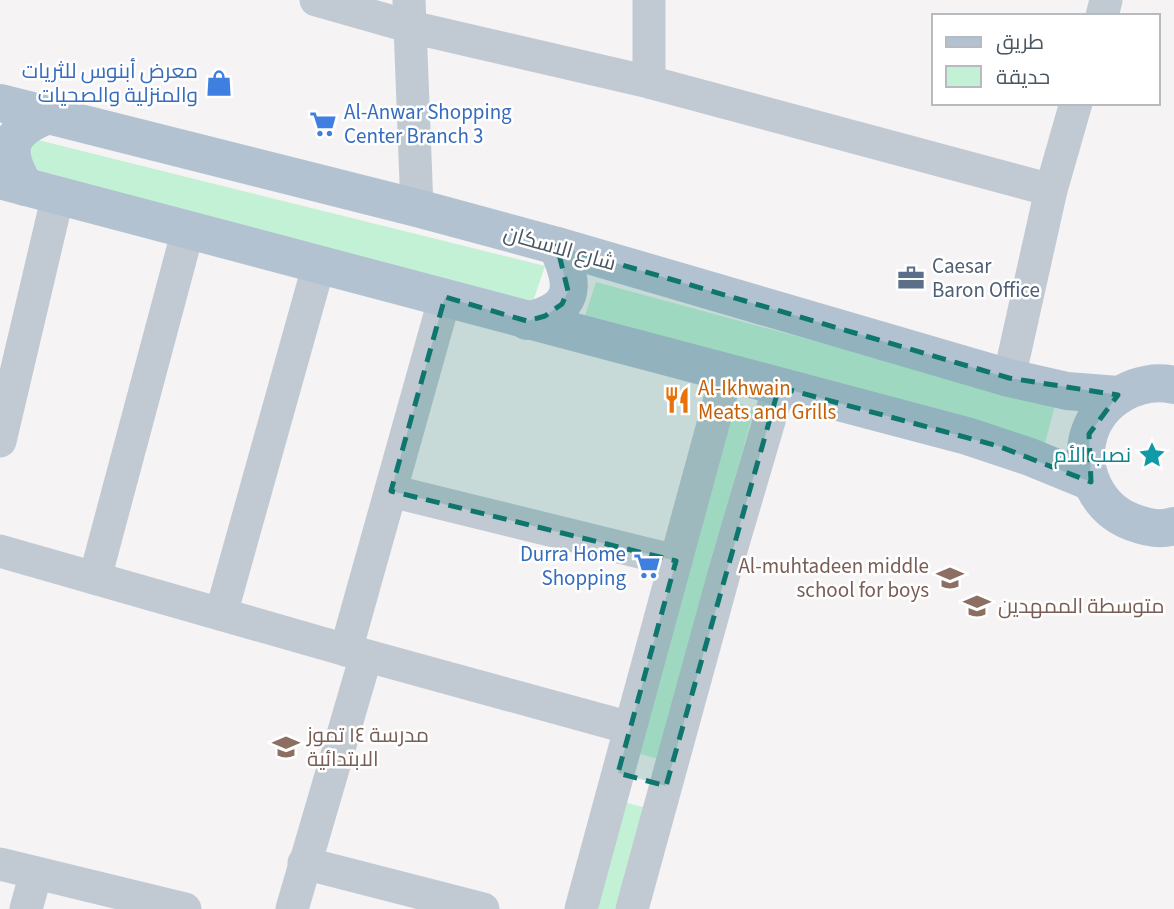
<svg xmlns="http://www.w3.org/2000/svg" width="1174" height="909" font-family="'Source Sans 3',Cairo,sans-serif">
  <rect width="100%" height="100%" fill="#f5f3f3"/>
  <g fill="#c3f1d5">
    <path d="M30,138l515,128 -14,41 -509,-136z"/>
    <path d="M596,282l459,124 -10,37 -461,-124z"/>
    <path d="M734,401l20,8 -96,350 -21,-6z"/>
    <path d="M624,802l22,6 -27,101h-24z"/>
  </g>
  <g fill="none" stroke-linecap="round" stroke-linejoin="round">
    <g stroke="#c1cad2" stroke-width="33">
      <path d="M316,0l95,27 238,55 402,108"/>
      <path d="M409,0l8,208"/>
      <path d="M649,0v82"/>
      <path d="M1102,16l4,-16"/>
      <path d="M1009,378l42,-188 25,-87"/>
      <path d="M0,441l58,-246"/>
      <path d="M391,491l285,70"/>
      <path d="M0,551l346,99 284,78"/>
      <path d="M95,578l93,-348"/>
      <path d="M221,614l98,-350"/>
      <path d="M346,650l99,-353"/>
      <path d="M304,863l179,46"/>
      <path d="M0,864l185,45"/>
      <path d="M26,909l10,-36"/>
      <path d="M292,909l74,-253"/>
      <path d="M581,909l146,-536"/>
      <path d="M632,909l92,-335 55,-187"/>
    </g>
    <g stroke="#b3c2d1" stroke-width="38">
      <path d="M0,103l417,105 144,39 448,131 58,13 51,4"/>
      <path d="M0,180l967,256 63,21 61,25"/>
      <path d="M25,187c-22,-36 -18,-55 21,-71"/>
      <path d="M527,321c49,-13 49,-33 30,-75"/>
      <path d="M1174,385c-35,-8 -74,14 -85,49 -11,36 9,75 43,88 13,5 28,9 42,4"/>
    </g>
  </g>
  <path fill="#0f766e" fill-opacity="0.2" stroke="#0f766e" stroke-width="5" stroke-dasharray="14 9" stroke-linejoin="round" d="M557,246l452,132 109,17 -29,39 2,48 -93,-36 -219,-59 -113,399 -48,-13 58,-212 -285,-70 54,-194 82,24 18,-5 17,-12 6,-13z"/>
  <defs>
    <symbol id="shop-bare" viewBox="-9 -9 18 18"><path d="M-5-2.5h2.3a2.7 3.5 0 0 1 5.4 0H5L5.5 6h-11ZM-1.5-2.5h3a1.5 2.3 0 0 0-3 0Z" fill="#3f7fe0" stroke="#fff" stroke-width="2.5" paint-order="stroke"/></symbol>
    <symbol id="supermarket-bare" viewBox="-9 -9 18 18"><path d="M-6-5.5h2.5l.6 2H6L4.5 2H-2.5L-4.4-4H-6ZM-1.5 3.2a1.3 1.3 0 1 0 .1 0ZM3 3.2a1.3 1.3 0 1 0 .1 0Z" fill="#3f7fe0" stroke="#fff" stroke-width="2.5" paint-order="stroke"/></symbol>
    <symbol id="office-bare" viewBox="-9 -9 18 18"><path d="M-6-3h4V-5.5h4V-3h4V5H-6ZM-1-4.5V-3h2v-1.5ZM-6 0V1H6V0Z" fill="#5c6f8a" stroke="#fff" stroke-width="2.5" paint-order="stroke"/></symbol>
    <symbol id="restaurant-bare" viewBox="-9 -9 18 18"><path d="M-5-6h1v4h1v-4h1v4h1v-4h1v5L-1.5 .5V6h-2V.5L-5-1ZM5-6V6H3V1.5H1.5Q1.5-4 5-6Z" fill="#e8710a" stroke="#fff" stroke-width="2.5" paint-order="stroke"/></symbol>
    <symbol id="sight-bare" viewBox="-9 -9 18 18"><path d="M0-6L1.8-2.2L6-1.7L2.9 1.2L3.7 5.4L0 3.3L-3.7 5.4L-2.9 1.2L-6-1.7L-1.8-2.2Z" fill="#0f9aa8" stroke="#fff" stroke-width="2.5" paint-order="stroke"/></symbol>
    <symbol id="school-bare" viewBox="-9 -9 18 18"><path d="M0-5L7-2L0 1L-7-2ZM-4 1L0 2.5L4 1V4Q0 6-4 4Z" fill="#8d6e63" stroke="#fff" stroke-width="2.5" paint-order="stroke"/></symbol>
  </defs>
  <g fill-rule="evenodd">
    <use href="#shop-bare" x="200" y="64" width="38" height="38"/>
    <use href="#supermarket-bare" x="304" y="105" width="38" height="38"/>
    <use href="#office-bare" x="892" y="259" width="38" height="38"/>
    <use href="#restaurant-bare" x="658" y="381" width="38" height="38"/>
    <use href="#sight-bare" x="1133" y="436" width="38" height="38"/>
    <use href="#supermarket-bare" x="628" y="547" width="38" height="38"/>
    <use href="#school-bare" x="931" y="559" width="38" height="38"/>
    <use href="#school-bare" x="958" y="587" width="38" height="38"/>
    <use href="#school-bare" x="267" y="728" width="38" height="38"/>
  </g>
  <g text-anchor="middle" dominant-baseline="central" stroke-width="5" stroke-linejoin="round" paint-order="stroke">
    <g font-size="21" fill="#366cbe" stroke="#fff" text-anchor="end">
      <text x="198" y="71">معرض أبنوس للثريات<tspan x="198" dy="24">والمنزلية والصحيات</tspan></text>
      <text x="344" y="112" text-anchor="start">Al-Anwar Shopping<tspan x="344" dy="24">Center Branch 3</tspan></text>
      <text x="626" y="554">Durra Home<tspan x="626" dy="24">Shopping</tspan></text>
    </g>
    <g font-size="21" fill="#4a5661" stroke="#fff">
      <text transform="translate(560 248) rotate(16)">شارع الاسكان</text>
    </g>
    <g font-size="21" fill="#4e5e75" stroke="#fff" text-anchor="start">
      <text x="932" y="266">Caesar<tspan x="932" dy="24">Baron Office</tspan></text>
    </g>
    <g font-size="21" fill="#c56008" stroke="#fff" text-anchor="start">
      <text x="698" y="388">Al-Ikhwain<tspan x="698" dy="24">Meats and Grills</tspan></text>
    </g>
    <g font-size="21" fill="#0d838f" stroke="#fff" text-anchor="end">
      <text x="1131" y="455">نصب الأم</text>
    </g>
    <g font-size="21" fill="#785e54" stroke="#fff" text-anchor="start">
      <text x="929" y="566" text-anchor="end">Al-muhtadeen middle<tspan x="929" dy="24">school for boys</tspan></text>
      <text x="998" y="606">متوسطة الممهدين</text>
      <text x="307" y="735">مدرسة ١٤ تموز<tspan x="307" dy="24">الابتدائية</tspan></text>
    </g>
  </g>
  <rect x="932" y="14" width="228" height="91" fill="#ffffff" stroke="#b7bbc0" stroke-width="2"/>
  <rect x="946" y="37" width="35" height="10" fill="#b3c2d1" stroke="#b7bbc0" stroke-width="2"/>
  <text x="996" y="49" font-size="21" fill="#4a5661">طريق</text>
  <rect x="946" y="66" width="35" height="21" fill="#c3f1d5" stroke="#b7bbc0" stroke-width="2"/>
  <text x="996" y="84" font-size="21" fill="#4a5661">حديقة</text>
</svg>
